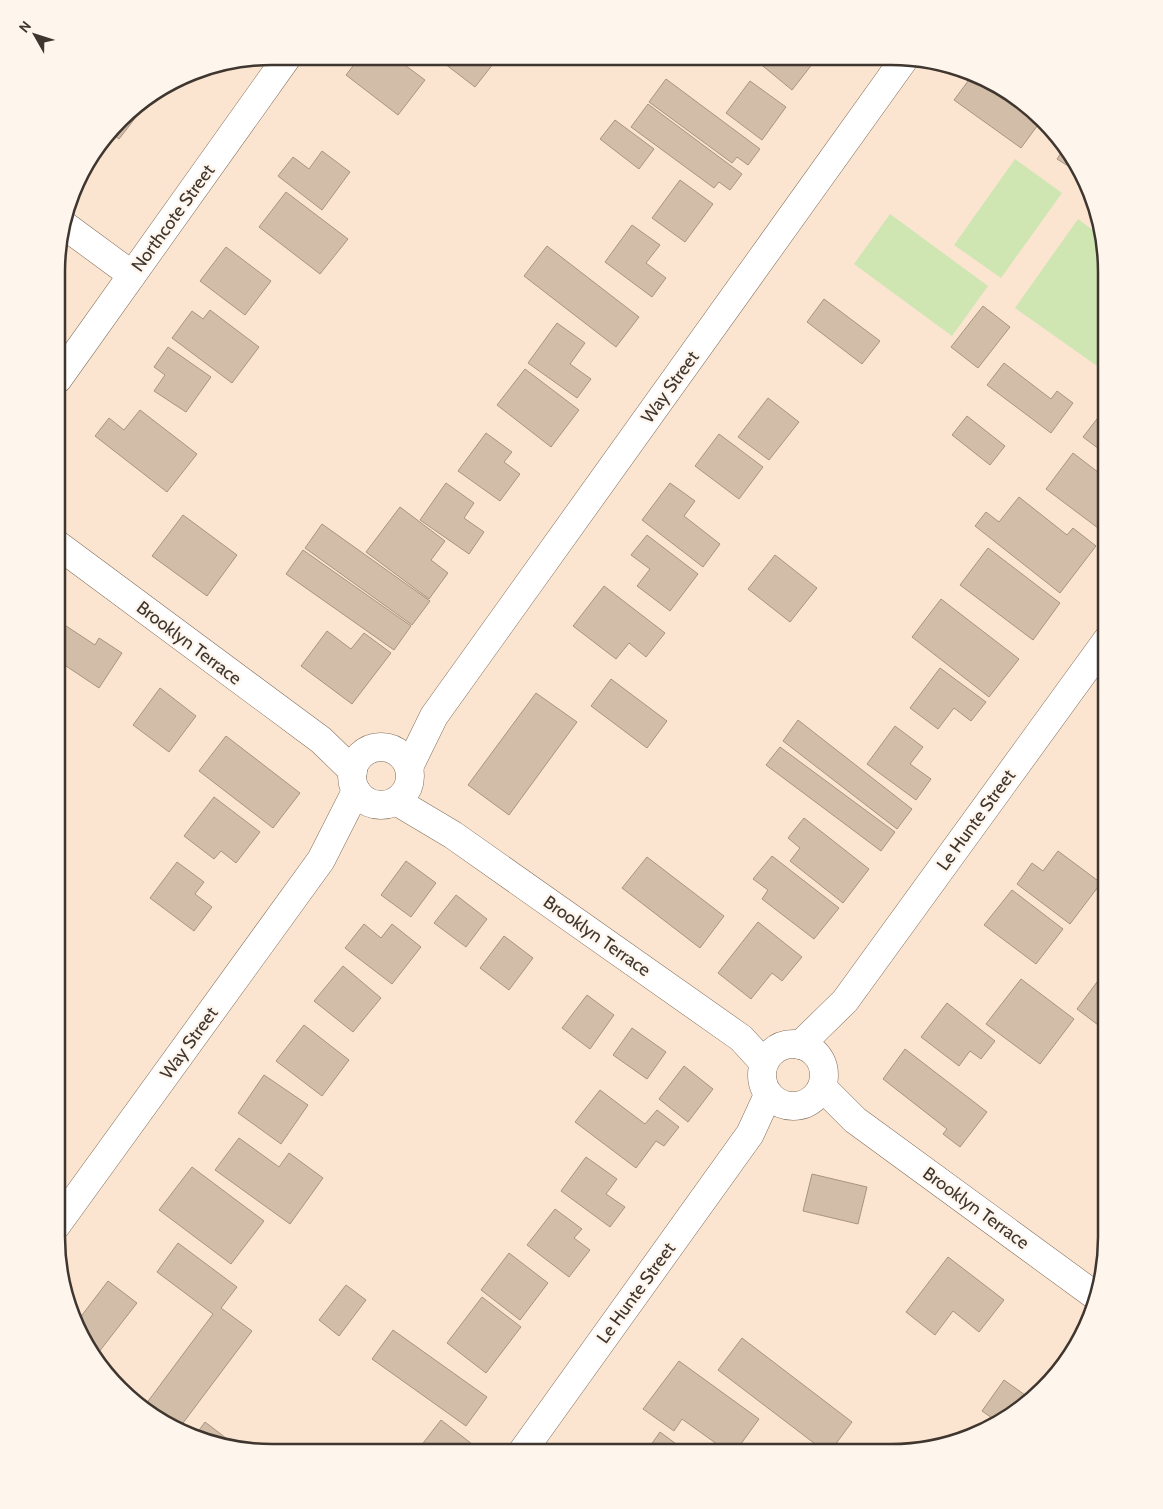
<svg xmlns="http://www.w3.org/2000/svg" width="1163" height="1509" font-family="Cabin,sans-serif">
  <rect width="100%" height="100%" fill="#fbe5d0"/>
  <g fill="#cfe6b3">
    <path d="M1015,159l47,34 -61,85 -47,-33z"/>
    <path d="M890,214l98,72 -36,50 -98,-72z"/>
    <path d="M1078,219l20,15 9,37v102l-92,-65z"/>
  </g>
  <g fill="#d2bda8" stroke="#a89480">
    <path d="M360,57h34l31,23 -27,35 -52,-40z"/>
    <path d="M436,57h58l3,2 -22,28z"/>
    <path d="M762,58h55l-25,32 -34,-28z"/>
    <path d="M974,73l48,28 18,21 -19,26 -67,-48z"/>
    <path d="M666,79l94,70 -12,16 -11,-8 -5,6 -83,-61z"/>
    <path d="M750,81l36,26 -24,33 -36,-27z"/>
    <path d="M648,104l94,70 -12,16 -11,-8 -5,6 -83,-61z"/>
    <path d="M138,105l5,3 -24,31 -8,-6 19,-23z"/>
    <path d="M615,120l39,29 -15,20 -39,-30z"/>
    <path d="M1063,150l21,26 -27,-17z"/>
    <path d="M322,151l28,21 -28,38 -44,-34 15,-19 16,12z"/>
    <path d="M680,180l33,24 -28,38 -33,-24z"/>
    <path d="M286,192l62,47 -28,35 -61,-47z"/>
    <path d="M632,225l28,20 -14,18 20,15 -14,19 -47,-35z"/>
    <path d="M547,246l92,71 -23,30 -92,-71z"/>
    <path d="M226,247l45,34 -26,34 -45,-34z"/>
    <path d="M824,299l56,42 -18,23 -55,-42z"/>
    <path d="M983,306l27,21 -32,41 -27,-21z"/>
    <path d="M210,310l49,37 -27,36 -60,-45 20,-27 11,8z"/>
    <path d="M557,323l28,20 -15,21 21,15 -14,19 -49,-35z"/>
    <path d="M168,347l43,30 -25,35 -32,-21 11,-16 -11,-8z"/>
    <path d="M1004,363l47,36 6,-8 16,12 -22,30 -64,-48z"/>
    <path d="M525,369l54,41 -28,37 -54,-42z"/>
    <path d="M768,398l31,24 -30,38 -31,-23z"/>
    <path d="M1107,406v49l-24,-18z"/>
    <path d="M140,410l57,44 -30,38 -72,-56 14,-18 15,12z"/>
    <path d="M967,416l38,30 -15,19 -38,-30z"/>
    <path d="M486,433l26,19 -8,10 16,12 -20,27 -42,-30z"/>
    <path d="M719,434l44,33 -24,32 -44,-33z"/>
    <path d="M1073,453l34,26v45l-5,7 -56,-42z"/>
    <path d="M446,483l28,20 -10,15 20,14 -15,22 -49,-34z"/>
    <path d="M670,483l25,18 -11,15 36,28 -17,23 -61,-47z"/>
    <path d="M1019,497l48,38 6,-7 23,18 -36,47 -85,-67 11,-14 13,10z"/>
    <path d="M400,507l45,34 -14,19 17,13 -19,26 -63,-47z"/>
    <path d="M183,515l54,40 -30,41 -55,-40z"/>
    <path d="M322,524l108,77 -18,24 -107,-77z"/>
    <path d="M647,535l51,39 -28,37 -33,-25 13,-17 -19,-14z"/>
    <path d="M988,548l72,55 -27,37 -73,-55z"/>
    <path d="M303,550l108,76 -17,24 -108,-76z"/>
    <path d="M775,555l42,33 -27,34 -42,-33z"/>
    <path d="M604,586l61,47 -19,24 -17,-14 -13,16 -43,-33z"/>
    <path d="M941,599l78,60 -30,38 -77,-60z"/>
    <path d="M57,620l38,25 4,-7 23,15 -23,35 -42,-28z"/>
    <path d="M327,631l24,18 13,-16 27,20 -39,51 -51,-38z"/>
    <path d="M940,668l46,34 -15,19 -17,-13 -16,21 -28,-21z"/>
    <path d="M611,679l56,42 -20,27 -56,-42z"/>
    <path d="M160,688l36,28 -27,36 -36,-27z"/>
    <path d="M536,693l41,29 -68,93 -41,-30z"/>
    <path d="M798,720l114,89 -15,20 -114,-88z"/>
    <path d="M895,726l28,21 -13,17 21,15 -15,21 -49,-36z"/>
    <path d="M226,736l74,57 -27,35 -74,-57z"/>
    <path d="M780,747l115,85 -14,19 -115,-86z"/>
    <path d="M214,797l46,35 -24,31 -15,-12 -7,8 -30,-23z"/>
    <path d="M804,818l65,51 -26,34 -53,-42 10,-13 -12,-10z"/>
    <path d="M1058,851l43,32 -31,41 -53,-40 15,-21 11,8z"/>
    <path d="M772,856l67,52 -25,31 -52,-40 6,-9 -15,-11z"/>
    <path d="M647,857l77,59 -24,32 -78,-60z"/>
    <path d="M406,861l30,22 -25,34 -30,-22z"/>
    <path d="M177,862l27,20 -9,12 17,13 -18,24 -44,-33z"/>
    <path d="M1012,890l51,39 -27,35 -52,-39z"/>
    <path d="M456,895l31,24 -21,28 -32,-24z"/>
    <path d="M758,922l44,35 -20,24 -10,-8 -21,26 -33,-26z"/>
    <path d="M364,924l17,14 11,-14 29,23 -29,37 -47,-36z"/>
    <path d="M504,936l29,22 -24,32 -29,-22z"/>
    <path d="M343,966l38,32 -28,34 -39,-31z"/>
    <path d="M1106,970v61l-29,-22z"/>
    <path d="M1021,979l53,40 -34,45 -54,-40z"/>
    <path d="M587,995l27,20 -24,34 -28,-21z"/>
    <path d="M947,1003l48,38 -14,18 -11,-8 -11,15 -38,-29z"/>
    <path d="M304,1025l45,35 -27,36 -46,-35z"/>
    <path d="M632,1028l34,24 -19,27 -34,-24z"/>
    <path d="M905,1049l82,63 -27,35 -17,-13 4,-5 -64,-50z"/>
    <path d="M684,1066l29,23 -25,33 -29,-23z"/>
    <path d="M264,1075l44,30 -27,39 -43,-31z"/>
    <path d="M600,1090l45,34 12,-14 22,17 -15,19 -8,-5 -20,27 -61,-46z"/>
    <path d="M239,1138l40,29 10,-14 34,25 -33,46 -75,-54z"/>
    <path d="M586,1157l31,22 -11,15 19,13 -15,20 -49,-36z"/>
    <path d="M192,1167l72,54 -33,43 -72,-54z"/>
    <path d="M812,1174l55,13 -9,37 -55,-13z"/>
    <path d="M555,1209l27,20 -8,9 16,12 -21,27 -42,-32z"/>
    <path d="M178,1243l59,44 -16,21 31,23 -72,96 -28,-11 -9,-8 70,-94 -56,-42z"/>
    <path d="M509,1253l39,30 -28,37 -39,-30z"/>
    <path d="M948,1257l56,43 -25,32 -26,-21 -18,24 -29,-23z"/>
    <path d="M108,1281l29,22 -42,54 -16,-24 -3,-10z"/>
    <path d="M346,1285l20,15 -27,36 -20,-16z"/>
    <path d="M482,1297l39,30 -35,46 -39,-30z"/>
    <path d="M393,1330l94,67 -21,29 -94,-67z"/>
    <path d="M742,1338l110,84 -23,31h-2l-109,-83z"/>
    <path d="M679,1361l80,58 -24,33h-7l-46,-33 -8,12 -31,-22z"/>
    <path d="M1004,1380l28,20 -33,23 -17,-12z"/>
    <path d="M441,1420l31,24 -6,8 -49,-1z"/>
    <path d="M205,1422l34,26 -1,1 -41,-16z"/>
    <path d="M660,1432l27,20h-41z"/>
  </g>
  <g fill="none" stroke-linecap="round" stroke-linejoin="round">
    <defs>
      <g id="minor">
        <path d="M64,225l68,50"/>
        <path d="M58,379l230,-323"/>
        <path d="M58,545l263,195 32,31"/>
        <circle cx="381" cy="776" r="29"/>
        <path d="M409,767l25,-51 471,-658"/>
        <path d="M396,801l57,34 288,203 23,25"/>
        <circle cx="793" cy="1075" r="31"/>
        <path d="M800,1045l45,-44 262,-361"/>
        <path d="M822,1087l33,33 242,177"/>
        <path d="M56,1226l265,-366 35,-69"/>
        <path d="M522,1452l228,-318 18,-39"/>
      </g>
    </defs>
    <use href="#minor" stroke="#836f5c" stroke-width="29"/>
    <use href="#minor" stroke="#fff" stroke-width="28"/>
  </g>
  <g text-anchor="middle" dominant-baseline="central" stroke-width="4.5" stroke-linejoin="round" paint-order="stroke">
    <g font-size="18" fill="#3f372f" stroke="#fef5ed">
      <text transform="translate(173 218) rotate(-54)">Northcote Street</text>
      <text transform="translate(670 387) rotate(-54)">Way Street</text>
      <text transform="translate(189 643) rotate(37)">Brooklyn Terrace</text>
      <text transform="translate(976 820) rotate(-54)">Le Hunte Street</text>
      <text transform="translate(597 936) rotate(35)">Brooklyn Terrace</text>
      <text transform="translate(189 1043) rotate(-54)">Way Street</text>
      <text transform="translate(976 1208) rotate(36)">Brooklyn Terrace</text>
      <text transform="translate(636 1293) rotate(-54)">Le Hunte Street</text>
    </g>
  </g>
  <path d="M0 0H1163V1509H0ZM272 65H891A207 207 0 0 1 1098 272V1237A207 207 0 0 1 891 1444H272A207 207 0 0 1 65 1237V272A207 207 0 0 1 272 65Z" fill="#fef5ed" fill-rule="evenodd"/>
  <path fill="none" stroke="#3f372f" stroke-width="2.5" d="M272 65H891A207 207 0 0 1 1098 272V1237A207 207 0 0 1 891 1444H272A207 207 0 0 1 65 1237V272A207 207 0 0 1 272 65Z"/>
  <g transform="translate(35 35) rotate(309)" stroke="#fef5ed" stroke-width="4" paint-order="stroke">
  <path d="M0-4L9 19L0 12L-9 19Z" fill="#3f372f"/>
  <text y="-8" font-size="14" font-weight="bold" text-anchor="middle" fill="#3f372f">N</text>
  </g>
</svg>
